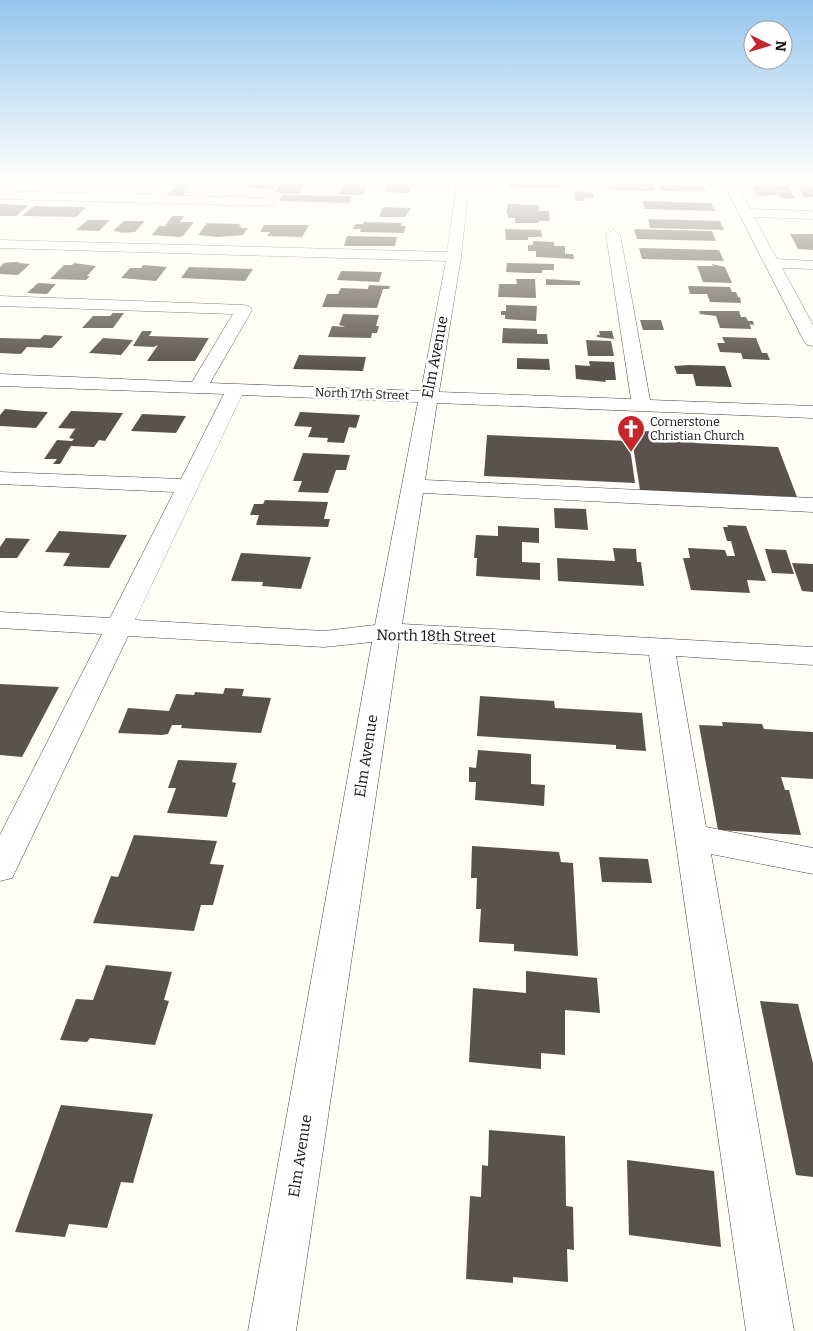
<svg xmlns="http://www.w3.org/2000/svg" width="813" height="1331" font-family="Bitter,serif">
  <rect width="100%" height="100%" fill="#fffdf5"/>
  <g fill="#5a524d">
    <path d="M125,182h23l-3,3 -22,-1z"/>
    <path d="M162,182h24l-4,4h8l-9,11 -15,-1 9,-10 -15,-1z"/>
    <path d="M252,182h25l-4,7 -26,-1z"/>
    <path d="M282,182h23l-6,12 -24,-1z"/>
    <path d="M345,182h23l-5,13h-24z"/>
    <path d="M378,182h40v5h-7l-1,6 -26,-1 2,-7h-9z"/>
    <path d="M508,182h51v6l-51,-1z"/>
    <path d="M607,183l45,1 2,7 -46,-1z"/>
    <path d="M658,184l45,1 3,7 -45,-1z"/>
    <path d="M756,185l32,1 7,13 -12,-1 -5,-3 -18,1 -5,-2 -4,-8h5z"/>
    <path d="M799,187h14v10h-9z"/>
    <path d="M574,191l19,1 1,6h-11l1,3h-8z"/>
    <path d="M283,195l69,1 -2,7 -71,-2z"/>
    <path d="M642,201l69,2 4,8 -70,-2z"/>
    <path d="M0,204l14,1h15l-13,11h-16z"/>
    <path d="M508,204l31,1v6h10l1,10h-11v2h-24v-5h-7v-4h-2z"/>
    <path d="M34,206l52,1 -10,10 -54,-1z"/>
    <path d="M383,207l28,1 -6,9h-26z"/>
    <path d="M172,216h12l-4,6h14l-11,14 -4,1 -27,-2 7,-9h6z"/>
    <path d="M648,219l72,2 4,9 -74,-2z"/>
    <path d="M88,220h22l-11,11 -23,-1z"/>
    <path d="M124,221h21l-10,11 -15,1 1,-1 -8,-1z"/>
    <path d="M364,222l38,1 -1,3h5l-2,7 -44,-1 1,-3h-8l2,-5h8z"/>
    <path d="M207,223l33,1 -1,2h2v2h7l-5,7 -25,2 -20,-2z"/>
    <path d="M264,225h45l-7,12 -35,-1 3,-4h-10z"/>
    <path d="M505,229l36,1 1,7h-14v3h-22z"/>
    <path d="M634,229l78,2 4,10 -79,-2z"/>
    <path d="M790,234h23v16l-15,-1z"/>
    <path d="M347,236l50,1 -2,9h-51z"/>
    <path d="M533,241l21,1v4h11v8h8l1,5 -38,-2v-6h-8v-6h5z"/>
    <path d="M639,248l80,2 5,11 -82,-2z"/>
    <path d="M12,262h7l-1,1 12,1 -12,11 -18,-1v-7l4,-4z"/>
    <path d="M74,263l22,3 -9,10h3l-4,4 -36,-1 14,-14h8z"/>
    <path d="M507,263l47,1v6h-12v3h-15l-21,-1z"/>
    <path d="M712,264l13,3 7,16 -29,-1 -6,-16h16z"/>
    <path d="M143,265l24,2 -11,14 -35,-3 9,-10h11z"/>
    <path d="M189,267l64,2 -8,12 -64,-3z"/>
    <path d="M341,271l41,1 -3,10 -42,-2z"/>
    <path d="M516,279h19l1,19 -38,-1 1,-13h18z"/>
    <path d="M546,279l34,2v4h-34z"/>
    <path d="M38,283l18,1 -9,10 -20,-1z"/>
    <path d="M369,285l21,1 -1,3h-6l-6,19 -55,-1 5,-13h11l3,-6 27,1z"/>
    <path d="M688,286l42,1 2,5h4l2,5h2l1,6 -31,-1 -3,-8h-17z"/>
    <path d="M506,305l31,1 -1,15 -31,-2v-4h-4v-4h5z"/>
    <path d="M699,311h40l2,6h5l2,4h5l1,4 -4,-1 1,5 -31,-1 -4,-12 -16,-2z"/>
    <path d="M113,313h11l-11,15h-31l11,-12h17z"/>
    <path d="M343,314l36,1 -3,11h3l-2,7h-5l-1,5 -43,-1 4,-11 14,1 -7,-2z"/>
    <path d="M640,320h21l3,10h-21z"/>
    <path d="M503,328l34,1v5h10l1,10 -46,-1z"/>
    <path d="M142,331h10l-3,5 60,2 -14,23h-48l11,-16 -4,2 -21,-1z"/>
    <path d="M599,331h13l2,8 -17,-2v-2h3z"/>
    <path d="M44,335l19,1 -11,12 -25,-1 -6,7 -21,-1v-15l40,1z"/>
    <path d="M722,337l34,1 6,15h5l3,7 -27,-1 -2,-6 -21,-1 -3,-9h8z"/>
    <path d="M103,338l30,2 -12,15 -32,-2z"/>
    <path d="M586,340l25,1 3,15h-26z"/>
    <path d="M299,355l67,2 -3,14 -70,-2z"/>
    <path d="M517,358l32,1 1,11 -33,-1z"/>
    <path d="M589,361l25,1 2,18h-11l1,2 -30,-3 -1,-14 15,1z"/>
    <path d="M689,365l36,1 7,21 -36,-1 -3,-12h-16l-3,-8z"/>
    <path d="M5,409l20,2 23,1 -12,16 -36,-2v-11z"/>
    <path d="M71,411l52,2 -18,28 -6,-1 -5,7 -23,-1 -11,18h-7l4,-5h-13l13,-19 15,1 2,-2 -5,-1 6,-9h5l-22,-1z"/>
    <path d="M300,412l60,3 -4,13 -7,-1 -5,16 -17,-1 1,-4 -20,-1 4,-10 -18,-1z"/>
    <path d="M142,414l44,2 -10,17 -45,-2z"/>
    <path d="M643,431l32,1 1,3 17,1 2,7 83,4 19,50 -157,-7 -9,-57 12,1z"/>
    <path d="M487,435l142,6 6,42 -151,-7z"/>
    <path d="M303,453l47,2 -4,15h-10l-8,23 -30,-1 4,-11h-9z"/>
    <path d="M265,500l63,2 -4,17h6l-2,8 -72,-2 3,-10h-9l4,-11h9z"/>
    <path d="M554,508l32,1 2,21 -33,-2z"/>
    <path d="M727,525l19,1 20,55 -19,-1 3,13 -59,-3 -8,-32h7l-2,-10 37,2 2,6h8l-4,-15h-4l-4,-14h5z"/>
    <path d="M498,526l41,2v15l-17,-1v20l18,1v17l-64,-4 1,-18h-3l2,-23 22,1z"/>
    <path d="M59,531l68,4 -18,33 -46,-2 7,-13 -25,-1z"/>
    <path d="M6,538l24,1 -13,19h-17v-11z"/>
    <path d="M613,548l23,1 1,13h4l3,24 -86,-5 -1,-23 58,3z"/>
    <path d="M765,549l21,1 8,24 -22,-1z"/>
    <path d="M241,553l70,4 -10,32 -39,-3 1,-4 -32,-1z"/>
    <path d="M792,563l21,1v28l-11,-1z"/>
    <path d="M0,684l59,3 -37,70 -22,-2z"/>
    <path d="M225,688l19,1 -2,7 29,2 -10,35 -80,-5 1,-3h-10l-4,9 -6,1 -44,-2 10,-25 41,3 7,-17 18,1 1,-3 28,2z"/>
    <path d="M480,696l74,5 1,7 87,5 4,38 -30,-2v-4l-139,-9z"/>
    <path d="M722,722l40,2 2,5 49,3v47l-32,-2 4,13h4l12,45 -83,-5 -19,-105 24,1z"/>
    <path d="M478,750l53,4v30l14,1 -1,21 -69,-6 1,-18h-7v-15l7,1z"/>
    <path d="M178,760l59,3 -5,19 4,1 -9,34 -60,-4 9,-25h-8z"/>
    <path d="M134,835l83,6 -7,23 14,1 -11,40h-12l-7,26 -101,-8 18,-47 7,1z"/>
    <path d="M472,846l87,6 2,10 12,1 5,93 -64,-5v-7l-35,-2 2,-33h-5l1,-31h-6z"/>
    <path d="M599,857l49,2 4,24 -50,-1z"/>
    <path d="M106,965l66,7 -8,28 5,1 -14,44 -65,-7 -3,4 -27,-2 16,-41 17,1z"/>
    <path d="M526,971l71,7 3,35 -35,-3v45l-24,-2v16l-72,-7 4,-74 53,5z"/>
    <path d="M760,1001l38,3 15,59v114l-17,-2z"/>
    <path d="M61,1105l92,9 -20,69 -12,-1 -14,46 -38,-4 -4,13 -50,-5z"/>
    <path d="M489,1130l76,6 1,70 7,1 1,43 -7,-1 1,33 -55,-5v6l-47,-4 4,-83 11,1 1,-32 6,1z"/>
    <path d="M627,1160l87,11 7,76 -92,-12z"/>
  </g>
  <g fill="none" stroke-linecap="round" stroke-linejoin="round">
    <defs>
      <g id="minor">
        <path d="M457,182h12l-8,75 -22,135 192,7 -25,-165 7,-4 7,4 30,166 163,6v12l-376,-15 -12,77 388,18v14l-390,-19 -21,131 411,23v18l-137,-9 30,171 107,21v26l-102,-20 83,477h-48l-97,-676 -250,-14 -103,690h-48l124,-689 -48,5 -196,-11 -111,232 -5,10 -12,3v-46l102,-201 -102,-6v-16l110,6 64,-126 -174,-8v-12l181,7 43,-85 -224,-8v-12l192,8 41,-68 -233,-8v-10l244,9 6,2 2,3 -42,73 211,8 25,-130 -446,-13v-8l447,12zM242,395l176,7 -43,223 -51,6 -189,-11z"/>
        <path d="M723,182h12l15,27 63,2v8l-59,-2 23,42 36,2v8l-31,-1 31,57v21l-6,-1 -3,-4z"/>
        <path d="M0,191l269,7 6,4 -6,4 -269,-7z"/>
      </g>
    </defs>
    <use href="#minor" stroke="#444" stroke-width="1"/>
    <use href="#minor" fill="#fff" fill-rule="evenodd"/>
  </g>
  <linearGradient id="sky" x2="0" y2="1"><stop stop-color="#95c6ee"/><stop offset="0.49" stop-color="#fffefa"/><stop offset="1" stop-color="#fffefa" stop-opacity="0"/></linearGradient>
  <rect width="813" height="369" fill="url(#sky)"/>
  <defs>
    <symbol id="church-pin" viewBox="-11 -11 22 30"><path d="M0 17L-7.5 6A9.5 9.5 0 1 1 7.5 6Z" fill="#c4262e" stroke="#fff"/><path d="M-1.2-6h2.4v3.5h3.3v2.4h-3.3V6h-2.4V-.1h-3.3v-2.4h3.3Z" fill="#fff"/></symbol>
  </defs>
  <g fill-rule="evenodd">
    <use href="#church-pin" x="615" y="413" width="32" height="43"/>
  </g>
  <g text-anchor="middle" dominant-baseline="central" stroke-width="5" stroke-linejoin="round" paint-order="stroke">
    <g font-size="12" fill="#111" stroke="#fff">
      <text transform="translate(362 394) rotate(2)">North 17th Street</text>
    </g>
    <g font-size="12" fill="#111" stroke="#fff" text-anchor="start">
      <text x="650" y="422">Cornerstone<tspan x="650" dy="14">Christian Church</tspan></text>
    </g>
    <g font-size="15" fill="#111" stroke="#fff">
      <text transform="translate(435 357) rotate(-79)">Elm Avenue</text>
      <text transform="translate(436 636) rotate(1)">North 18th Street</text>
      <text transform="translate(366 756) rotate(-81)">Elm Avenue</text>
      <text transform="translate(300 1156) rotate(-81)">Elm Avenue</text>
    </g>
  </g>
  <g transform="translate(768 45) rotate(95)"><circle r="24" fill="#ffffff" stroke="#a0a0a0"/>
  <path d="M0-4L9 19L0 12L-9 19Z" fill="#c4262e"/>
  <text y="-8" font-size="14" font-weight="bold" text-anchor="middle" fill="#111111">N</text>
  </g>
</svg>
